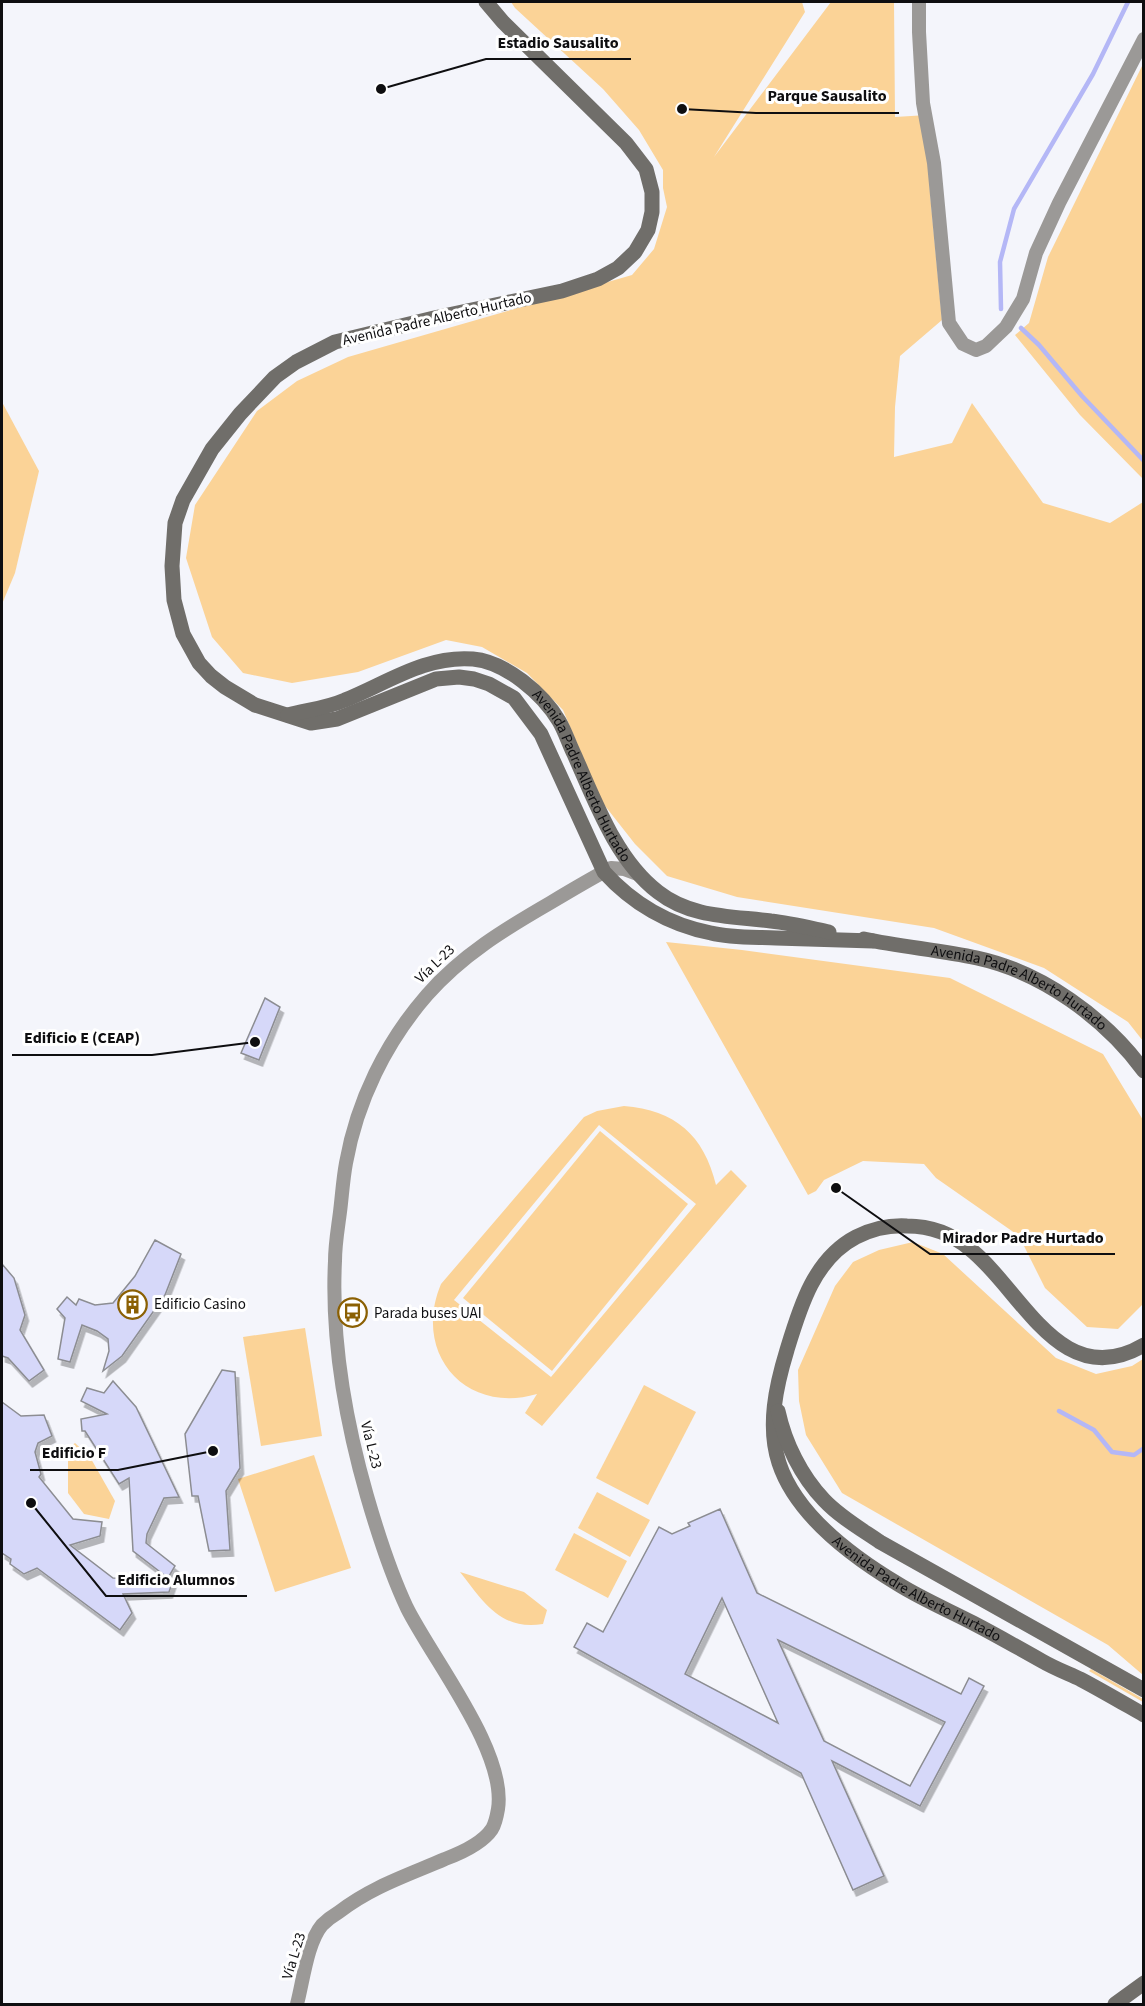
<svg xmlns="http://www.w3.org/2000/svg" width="1145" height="2006" font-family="'Source Sans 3',sans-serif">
  <defs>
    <filter id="shadow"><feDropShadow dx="3.5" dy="6" stdDeviation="0" flood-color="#0004"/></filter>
  </defs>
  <rect width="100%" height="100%" fill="#f4f5fb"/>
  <g fill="#fbd397" fill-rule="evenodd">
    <path d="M511,2h291l3,10 -91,145 117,-155h63l1,115 32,-2 3,78 12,127 -42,36 -5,51 -1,50 58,-14 20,-40 71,100 67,20 33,-21v539l-15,-19 -84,-54 -110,-40 -197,-31 -70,-21 -32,-32 -33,-42 -39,-92 -36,-37 -45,-26 -36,-7 -88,32 -66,11 -49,-10 -31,-36 -26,-79 9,-53 62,-94 40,-30 51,-24 284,-82 22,-26 13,-42 -4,-19v-18l-24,-40 -36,-41 -88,-81z"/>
    <path d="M1143,64v415l-63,-64 -65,-80 14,-12 19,-66z"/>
    <path d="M2,402l37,69 -24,102 -13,31z"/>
    <path d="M666,942l76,8 208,28 153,76 40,66v184l-25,25 -31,-2 -42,-39 -26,-52 -83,-58 -12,-14 -61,-3 -39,19 -8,11 -8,4z"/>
    <path d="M624,1106c51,4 80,29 92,79l15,-15 16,16 -205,240 -17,-13 12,-19c-72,21 -125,-41 -96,-110l143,-167 13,-6zM599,1125l97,79 -145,173 -97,-77z"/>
    <path d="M600,1131l88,73 -136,167 -89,-73z"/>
    <path d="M913,1242l30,12 113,104 40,16 36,-8 11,-7v316l-35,-30 -266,-152 -36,-58 -7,-34 -1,-31 37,-84 18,-24 26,-12z"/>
    <path d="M305,1328l17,108 -61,10 -18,-109z"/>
    <path d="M644,1385l52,27 -48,93 -52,-27z"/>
    <path d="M75,1443l15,14 25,44 -6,18 -25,-5 -16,-21v-44z"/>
    <path d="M314,1455l37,113 -76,24 -37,-113z"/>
    <path d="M597,1492l53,28 -20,37 -52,-29z"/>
    <path d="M574,1533l53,28 -19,37 -53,-28z"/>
    <path d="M460,1572l64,20 23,18 -4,14c-43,7 -60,-23 -83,-52z"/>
    <path d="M1091,1669l52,30v3l-54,-31z"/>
  </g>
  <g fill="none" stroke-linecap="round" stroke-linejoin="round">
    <g stroke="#b4b7f6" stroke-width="4.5">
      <path d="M1001,309l-1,-47 14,-53 79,-135 35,-72"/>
      <path d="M1021,328l18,17 43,51 62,65"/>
      <path d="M1059,1411l35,19 18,22 22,3 10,-7"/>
    </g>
  </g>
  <g fill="#d6d8f9" stroke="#8c8d92" stroke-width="1.5" fill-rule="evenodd" filter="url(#shadow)">
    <path d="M265,998l15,9 -21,53 -18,-7z"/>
    <path d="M155,1240l26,14 -16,41 -43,61 -19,15 6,-20 -1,-12 -11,-8 -15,-6 -12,37 -12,-3 7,-41 -8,-9 10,-12 9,8 3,-6 16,6 18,-2 22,-27z"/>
    <path d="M2,1264l12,14 11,37 -5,15 24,40 -15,11 -21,-23 -6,-2z"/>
    <path d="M222,1370l13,2 5,96 -14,23 4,59 -21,1 -11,-55h-6l-7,-62z"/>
    <path d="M113,1381l23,26 43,90 -15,1 -17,36 -1,9 29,23 -7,12 -35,-27 -4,-73 -10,6 -34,-53h-3l-1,-12 26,-5 -26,-13 6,-13 17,5z"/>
    <path d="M2,1402l19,14 23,-1 8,21 -14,7 -3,9 6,22 -2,3 34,42 29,3 -2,14 -30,9 43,33 60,2 -4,12 -46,2 9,19 -12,17 -83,-62 -13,6 -14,-10 1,-5 -9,-6z"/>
    <path d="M720,1509l37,84 204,101 8,-16 15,8 -64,120 -88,-45 52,115 -31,14 -52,-117 -227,-126 13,-24 16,9 56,-105 13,7 18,-8 -2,-3zM722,1598l56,125 -93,-49zM778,1640l167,82 -35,64 -86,-45z"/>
  </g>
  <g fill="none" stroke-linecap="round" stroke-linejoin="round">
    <g stroke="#9b9997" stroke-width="14">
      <path d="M919,2v30l4,71 11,60 15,160 14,21 13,6 10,-4 20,-19 17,-28 13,-46 23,-50 85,-164"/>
      <path d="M297,2004c6,-22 10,-61 25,-79 5,-5 12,-10 17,-13 32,-25 69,-37 106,-53 16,-6 37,-15 47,-30 3,-5 5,-14 6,-20 9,-57 -65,-149 -91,-201 -17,-36 -29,-74 -40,-112 -22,-77 -36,-155 -32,-235 0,-17 3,-33 5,-49 2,-16 3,-33 6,-49 11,-62 40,-121 81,-168 35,-40 78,-66 123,-92 20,-12 40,-24 61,-35l13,1 16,6"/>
    </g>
    <g stroke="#706e6a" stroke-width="15">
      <path d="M486,2l17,20 123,121 20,26 6,23v20l-4,18 -13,22 -17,16 -20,11 -36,12 -128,27 -99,24 -39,20 -21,15 -35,37 -28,35 -29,51 -8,23 -3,43 2,34 9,34 16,29 12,13 14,11 30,18 56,18 26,-4 99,-40 23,-2 15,2 15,5 25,14 27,36 63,138c28,31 65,53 107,61 20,5 43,4 65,5 32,1 64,2 97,3"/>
      <path id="s1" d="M288,715c19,-5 39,-7 57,-15 42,-17 81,-45 128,-41 33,3 70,35 86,62 6,10 10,23 15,33 21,47 42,106 84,138 33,26 74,24 113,29 19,2 39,7 58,11"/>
      <path id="s2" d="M864,939c38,8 76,11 113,19 65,14 128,60 167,113"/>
      <path id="s3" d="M1144,1345c-83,49 -122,-55 -174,-96 -18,-15 -40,-23 -63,-23 -17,-1 -35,3 -51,11 -42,22 -56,70 -69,113 -11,36 -20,76 -8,113 17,52 74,94 119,121 24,15 50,26 75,39 23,12 46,25 69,38 12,7 25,12 38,18 21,11 43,24 64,36"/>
      <path d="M778,1411c7,32 23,65 46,89 16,17 37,29 56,42l264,148"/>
      <path d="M1115,2004l29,-21"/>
    </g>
  </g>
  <defs>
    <symbol id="building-ring" viewBox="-11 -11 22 22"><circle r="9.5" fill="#fff" stroke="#8b6003" stroke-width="1.5"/><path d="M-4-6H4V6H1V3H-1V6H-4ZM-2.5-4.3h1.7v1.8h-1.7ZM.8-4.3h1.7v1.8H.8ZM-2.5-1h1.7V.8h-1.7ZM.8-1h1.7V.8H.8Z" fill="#8b6003"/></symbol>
    <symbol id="bus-ring" viewBox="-11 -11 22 22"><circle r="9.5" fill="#fff" stroke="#8b6003" stroke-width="1.5"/><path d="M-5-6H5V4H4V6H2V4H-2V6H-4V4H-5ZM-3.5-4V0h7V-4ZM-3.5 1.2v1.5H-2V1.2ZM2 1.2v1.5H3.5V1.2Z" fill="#8b6003"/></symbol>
  </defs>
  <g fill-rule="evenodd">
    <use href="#building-ring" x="116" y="1288" width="33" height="33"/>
    <use href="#bus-ring" x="336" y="1296" width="33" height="33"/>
  </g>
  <g text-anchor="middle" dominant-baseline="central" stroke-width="6" stroke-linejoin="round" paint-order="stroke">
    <g font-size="15" fill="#0e0e10" stroke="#fff">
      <text transform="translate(437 319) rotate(-13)">Avenida Padre Alberto Hurtado</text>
      <text stroke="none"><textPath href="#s1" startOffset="363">Avenida Padre Alberto Hurtado</textPath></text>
      <text transform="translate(435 964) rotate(-44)">Vía L-23</text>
      <text stroke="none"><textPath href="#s2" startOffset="165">Avenida Padre Alberto Hurtado</textPath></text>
      <text transform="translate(371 1445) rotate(76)">Vía L-23</text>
      <text stroke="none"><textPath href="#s3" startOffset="784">Avenida Padre Alberto Hurtado</textPath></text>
      <text transform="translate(294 1956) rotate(-73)">Vía L-23</text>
    </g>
    <g font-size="15" fill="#0e0e10" stroke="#fff" text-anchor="start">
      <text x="154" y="1304">Edificio Casino</text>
      <text x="374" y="1313">Parada buses UAI</text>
    </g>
  </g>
  <path fill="none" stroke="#0e0e10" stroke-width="2" d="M381 89L486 59H631M682 109L756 113H899M255 1042L152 1055H12M836 1188L930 1254H1115M213 1451L118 1470H30M31 1503L106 1596H247"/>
  <g fill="#0e0e10" stroke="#fff" stroke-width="2">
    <circle cx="381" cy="89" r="6"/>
    <circle cx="682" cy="109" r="6"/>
    <circle cx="255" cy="1042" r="6"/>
    <circle cx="836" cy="1188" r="6"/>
    <circle cx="213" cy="1451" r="6"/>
    <circle cx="31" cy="1503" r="6"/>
  </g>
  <g font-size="16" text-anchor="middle" font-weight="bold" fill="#0e0e10" stroke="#fff" stroke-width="6" stroke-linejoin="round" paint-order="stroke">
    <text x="558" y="48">Estadio Sausalito</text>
    <text x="827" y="101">Parque Sausalito</text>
    <text x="82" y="1043">Edificio E (CEAP)</text>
    <text x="1023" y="1243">Mirador Padre Hurtado</text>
    <text x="74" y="1458">Edificio F</text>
    <text x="176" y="1585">Edificio Alumnos</text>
  </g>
  <rect width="1145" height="2006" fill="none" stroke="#0e0e10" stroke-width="6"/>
</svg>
